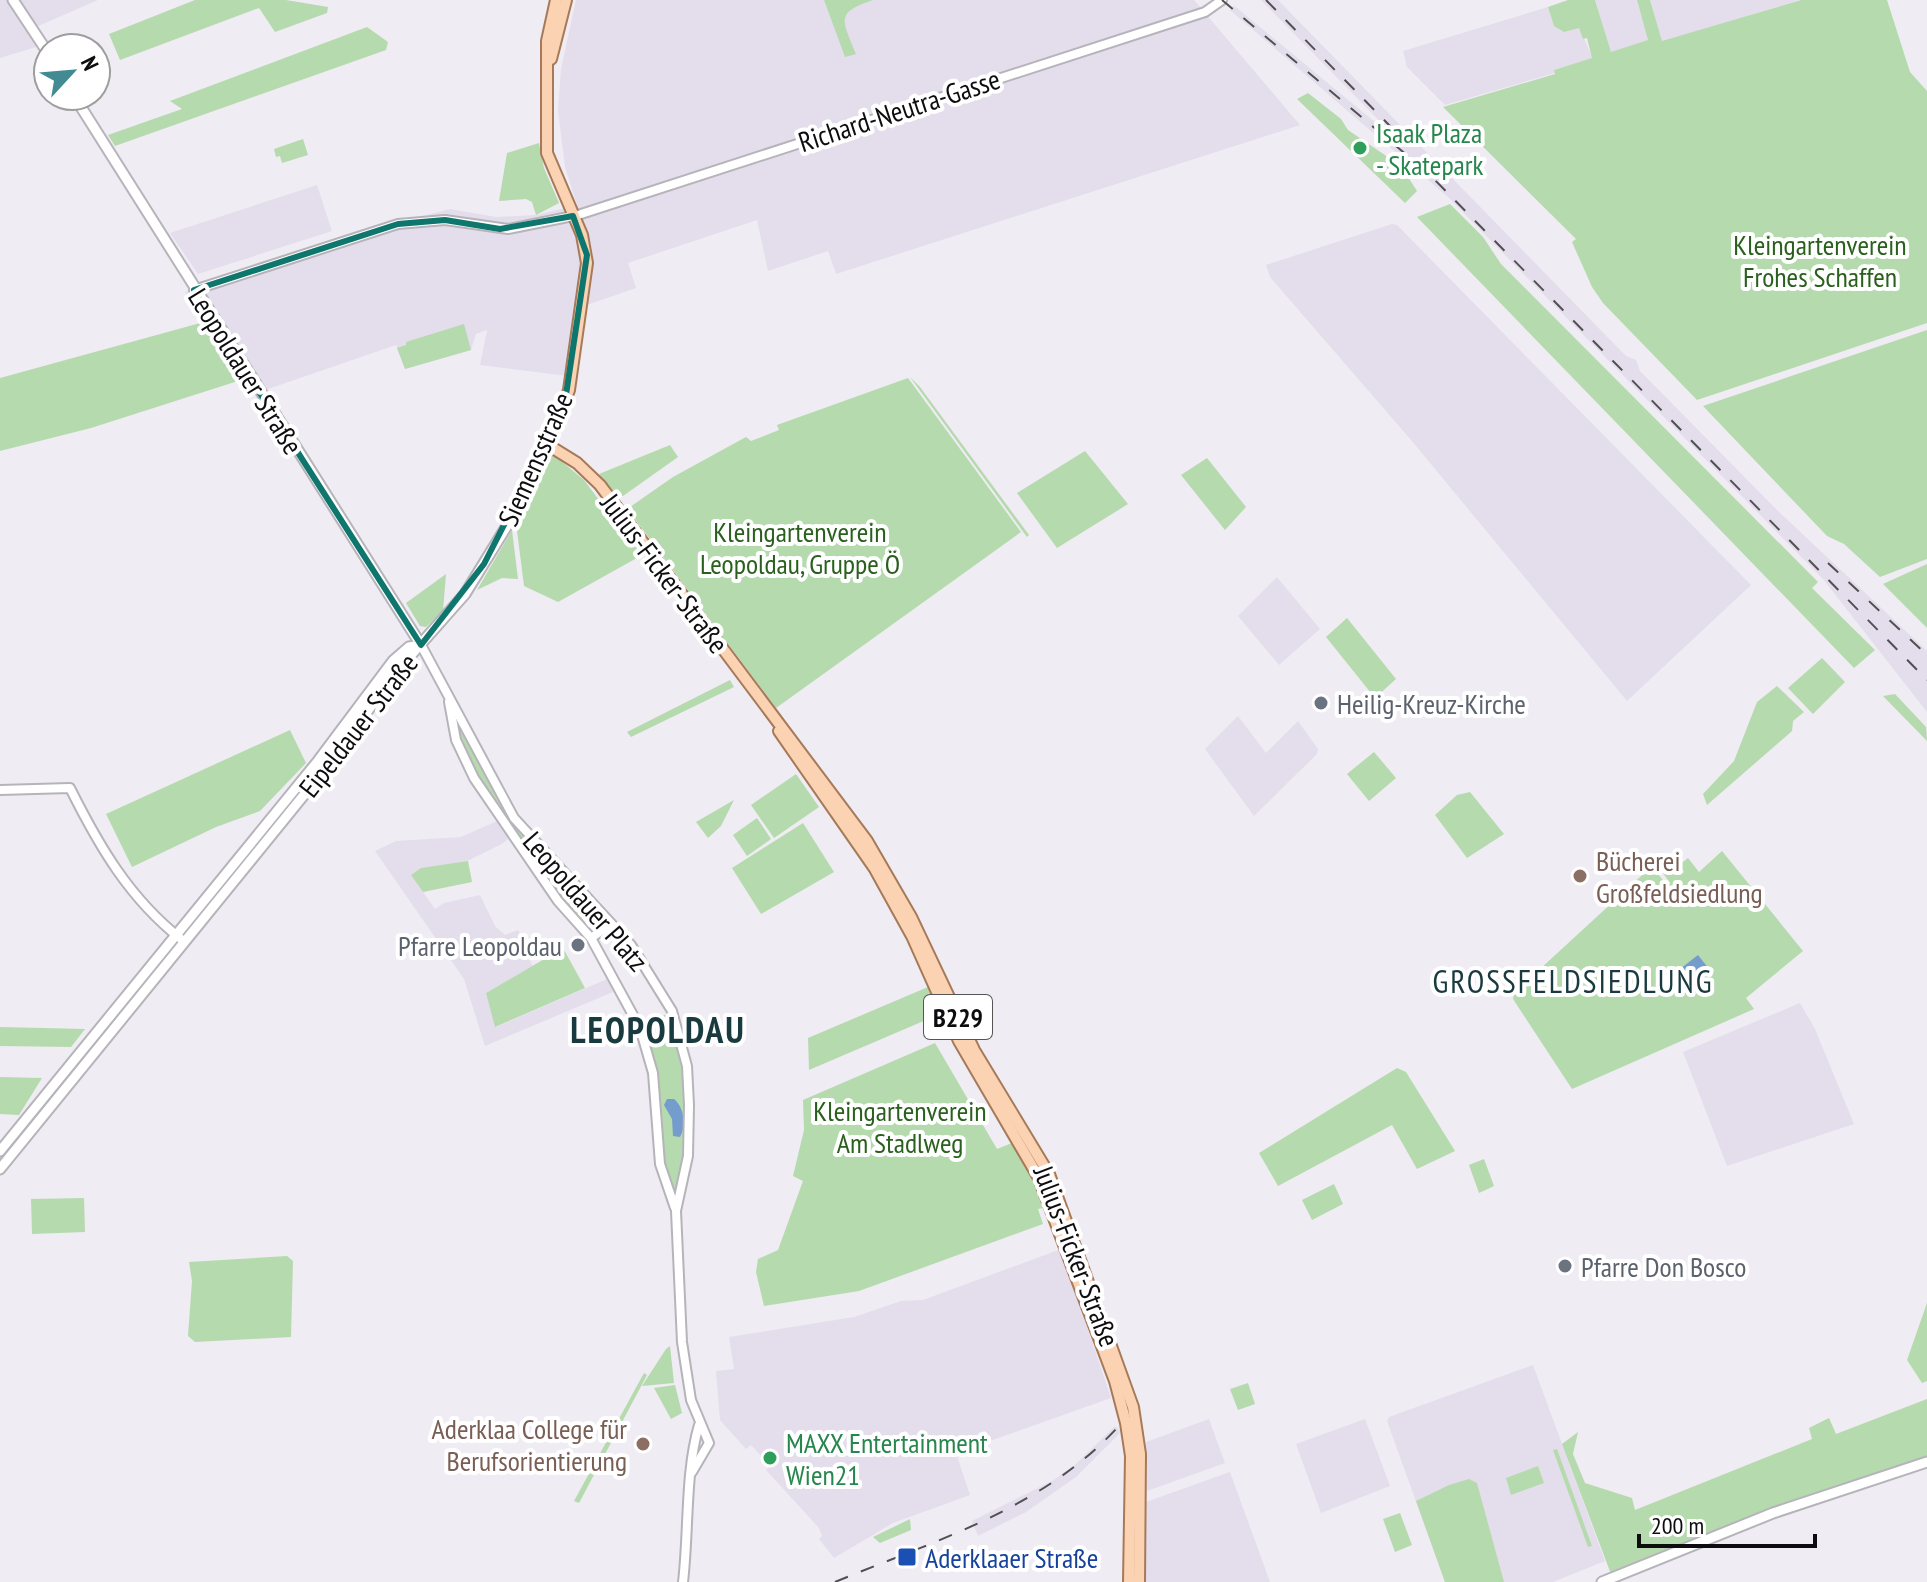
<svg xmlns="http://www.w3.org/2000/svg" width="1927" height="1582" font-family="'PT Sans Narrow',sans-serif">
  <rect width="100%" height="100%" fill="#efecf3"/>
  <g fill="#e4deec">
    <path d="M0,0h98l-64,28 2,19 -36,11z"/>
    <path d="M576,0h618l106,125 -464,149 -8,-23 -60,20 -11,-51 -129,43 8,25 -55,19 -14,69 -87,-11 7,-35 -11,4 -5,16 -66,19 -9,-24 -128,44 -27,-9 -56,-88 202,-67 63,-16 46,8 40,-2 41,-10 -12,-38 -7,-56 3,-42z"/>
    <path d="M1261,0h17l348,356 10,4 4,11 137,139 150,141v61l-104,-133 -374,-381 -219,-188 4,-4 3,2 168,139z"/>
    <path d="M1595,0h42l12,41 -38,12z"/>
    <path d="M1650,0h149l-137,42z"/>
    <path d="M1548,7l6,19 25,2 14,30 -39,12 1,3 -110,32 -38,-38 -4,-16z"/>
    <path d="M317,185l15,46 -134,43 -28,-41z"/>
    <path d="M1392,224l5,1 354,360 -124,116 -216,-261 -141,-163 -4,-12z"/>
    <path d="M1277,577l43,52 -41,36 -41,-49z"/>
    <path d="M1238,716l28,37 32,-32 20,28 -1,5 -63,62 -49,-67z"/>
    <path d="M497,821l13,17 -10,7 -35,17 -44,6 -10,7 24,34 9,-6 36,-8 15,31 10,9 13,-5 11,18 3,-2 4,6 -8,5 5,9 -47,27 10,34 111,-48 6,13 -128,54 -21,-67 -89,-128 21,-10 65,-4z"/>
    <path d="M1800,1003l15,26 39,95 -127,42 -44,-114z"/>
    <path d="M1061,1249l50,149 -155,55 14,42 -77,28 -59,35 -15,-19 3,-3 -3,-8 -53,-58 4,-4 -19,-21 -5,4 -26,-29 -4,-49 18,-2 -5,-32 125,-20 47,-16 22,-1z"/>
    <path d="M1533,1365l72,196 -52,21h-108l-58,-161 2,-4z"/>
    <path d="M1209,1419l16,44 -78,28 -1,-49z"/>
    <path d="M1365,1419l25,67 -69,27 -25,-69z"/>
    <path d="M1115,1426l6,6 -45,45 -50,35 -48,24 -6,-15 80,-40 24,-17z"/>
    <path d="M1230,1472l40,110h-124v-80z"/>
  </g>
  <g fill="#b5daad">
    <path d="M195,0h91l42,7 -1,6 -52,19 -16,-24 -139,52 -11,-26z"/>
    <path d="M824,0h49c-39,13 -30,20 -17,54l-11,3z"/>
    <path d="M1568,0h27l16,52 37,-12 -11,-40h13l12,41 139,-41h86l23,72 17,19v232l-230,77 -94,-97 -11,-16 -20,-45 4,-3 -133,-132 112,-33 -1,-4 38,-12 -5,-20 -4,1 -4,-11 -15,4 -10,-6 -6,-19z"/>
    <path d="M367,27l21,15 -2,8 -271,96 -7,-11 74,-26 -12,-8z"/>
    <path d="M1308,93l33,26 7,11 53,36 16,25 -12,12 -108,-104z"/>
    <path d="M303,139l5,16 -26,8 -2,-7 -4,1 -2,-8z"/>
    <path d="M539,143l5,25 15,35 -23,12 -4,-13 -6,-3 -27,2 8,-48z"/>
    <path d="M1450,204l33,33 18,27 317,318 -6,6 63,62 -21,18 -437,-451z"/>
    <path d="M204,322l37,58 -150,48 -91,23v-73z"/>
    <path d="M464,324l7,26 -66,19 -8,-21 9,-3v-3z"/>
    <path d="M1927,330v229l-47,18 -36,-33 -17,-8 -124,-130z"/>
    <path d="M910,377l10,10 109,148 -2,2z"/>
    <path d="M908,378l113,154 -245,176 -147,-197 1,-4 43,-30 73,-40 5,4 28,-11 -2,-5z"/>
    <path d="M670,445l8,12 -55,39h-8l-16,-22z"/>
    <path d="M1085,451l43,53 -71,44 -40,-55z"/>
    <path d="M554,455l30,25 48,64 12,10 -86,48 -34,-16 -8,-63 33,-66z"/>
    <path d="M1207,458l39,49 -21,23 -44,-55z"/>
    <path d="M512,530l6,49 -16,-1 -25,12z"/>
    <path d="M1927,564v64l-44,-44z"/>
    <path d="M446,574l-3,37 -17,16 -6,-1 -14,-23z"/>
    <path d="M1347,618l49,61 -21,19 -49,-61z"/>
    <path d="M1822,658l23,24 -32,32 -25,-26z"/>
    <path d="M730,680l4,7 -103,50 -4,-5z"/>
    <path d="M1777,686l27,26 -11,9 -1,10 -85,74 -4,-11 31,-33 23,-59z"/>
    <path d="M1895,694l31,33 1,14 -44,-45z"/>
    <path d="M455,716l57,105 89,100 -4,4 -9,-10 -5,5 6,11c-30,-32 -52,-70 -77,-106 -26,-36 -50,-64 -57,-109z"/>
    <path d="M290,730l16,33 -46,48 -44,16 -84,40 -26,-53z"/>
    <path d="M1374,752l22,26 -27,23 -22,-27z"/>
    <path d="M796,774l23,33 -45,31 -23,-33z"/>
    <path d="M1470,792l34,42 -37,24 -32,-43 22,-20z"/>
    <path d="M734,800l-13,26 -13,12 -12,-16z"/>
    <path d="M757,818l14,21 -24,17 -14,-21z"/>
    <path d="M803,823l31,49 -73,42 -29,-46z"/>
    <path d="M1722,851l81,100 -57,47 8,11 -182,80 -59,-90 1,-6 138,-127 13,17 -17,17 22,-17 -13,-18 10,-8 14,17 3,-2 -5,-7 9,-7 11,14z"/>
    <path d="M468,861l4,21 -49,10 -12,-17 10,-7z"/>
    <path d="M170,947l-34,48 -136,167v-4z"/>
    <path d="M563,948l22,40 -90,39 -9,-34z"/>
    <path d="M928,987l12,27 -131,56 -1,-32z"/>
    <path d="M672,1011l15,55 1,90 -12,55 -16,-47 -2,-45 -18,-91z"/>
    <path d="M0,1027l85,2 -14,18 -71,-1z"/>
    <path d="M935,1043l62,106 15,-6c13,21 26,42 32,65l-6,1 5,15 -184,67 -95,15 -8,-34 2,-13 20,-9 25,-69 -10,-5 11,-46 -1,-30z"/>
    <path d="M1397,1068l9,4 49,79 -38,18 -25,-44 -114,61 -19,-33z"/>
    <path d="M0,1077l42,1 -23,37 -19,-1z"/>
    <path d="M1484,1159l10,27 -15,7 -10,-28z"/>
    <path d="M1334,1184l9,20 -31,16 -10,-20z"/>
    <path d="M84,1198l1,34 -53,2 -1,-35z"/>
    <path d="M287,1256l6,5 -2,76 -96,5 -7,-6 4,-55 -3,-19z"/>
    <path d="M1927,1303v78l-5,2 -15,-23z"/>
    <path d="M670,1346l4,37 -32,3 24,-37z"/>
    <path d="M644,1373l3,2 -68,128 -5,-2z"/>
    <path d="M1248,1383l7,21 -17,6 -8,-21z"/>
    <path d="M675,1385l7,28 -11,6 -17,-31z"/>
    <path d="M1927,1399v59c-109,30 -212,73 -316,116l-49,-130 16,-12 -5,22 12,29 47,15 3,12 177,-71 -3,-11 20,-10 7,16z"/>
    <path d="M1557,1449l35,97 -4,1 -35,-97z"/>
    <path d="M1538,1466l6,17 -33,12 -5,-17z"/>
    <path d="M1469,1479l8,4 27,99h-59l-29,-81 33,-16z"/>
    <path d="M1400,1513l12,32 -17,7 -12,-33z"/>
    <path d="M910,1519l1,11 -31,13 -7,-6z"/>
  </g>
  <g fill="#749dcd">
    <path d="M1698,955l11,14 -17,14 -12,-14z"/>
    <path d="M667,1099h7c10,8 13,27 6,38l-7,-1 -1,-17 -8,-14z"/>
  </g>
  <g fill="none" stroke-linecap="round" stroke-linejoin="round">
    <defs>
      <g id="tertiary">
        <path d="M194,290l204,-66 47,-4 63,9 70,-14 627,-203 17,-12"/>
        <path d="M421,645l93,173 117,127 41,66 15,55 2,39 -1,51 -12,55 6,131 9,58 18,43 -17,29"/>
        <path d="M449,702l7,38 18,38 84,123 33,37 49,90 13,45 7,91 15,44"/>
        <path d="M0,790l70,-2c29,58 59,110 111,151"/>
        <path d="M591,938l20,-14"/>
        <path d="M683,1582c6,-50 2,-110 16,-157"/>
      </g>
      <g id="secondary">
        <path d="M13,0l35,53"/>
        <path d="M74,96l347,549"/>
        <path d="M0,1151l318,-390 75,-100 16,-14 12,-2"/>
        <path d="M0,1169l325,-400 71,-97 69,-78 48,-78 35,-71"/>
        <path d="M1602,1582l171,-69 154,-51"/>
      </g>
      <g id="primary">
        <path d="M556,0l-9,41v112l35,82 5,28 -18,127 -21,55 29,18 23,22 267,356 44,76 63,133 75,124 84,233 7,47 -1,128"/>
        <path d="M551,59l15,-59"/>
        <path d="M779,731l96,138 37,67 47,105 80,137 76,203 11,42 5,33 -2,126"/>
      </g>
    </defs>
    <use href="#tertiary" stroke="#b6b4ba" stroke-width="12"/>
    <use href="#secondary" stroke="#b6b4ba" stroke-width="13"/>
    <use href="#primary" stroke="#a67a59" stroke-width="14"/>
    <use href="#tertiary" stroke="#fff" stroke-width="8"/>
    <use href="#secondary" stroke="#fff" stroke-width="9"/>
    <use href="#primary" stroke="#fbd3b3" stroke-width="10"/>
    <g stroke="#514f52" stroke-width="2" stroke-dasharray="14 14" stroke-linecap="butt">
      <path d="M1222,0l205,172 500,508"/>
      <path d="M1266,0l129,131"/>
      <path d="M1828,563l99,92"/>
      <path d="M835,1582c99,-41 207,-73 282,-154"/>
    </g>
  </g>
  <path fill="none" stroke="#0f766e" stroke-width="6" stroke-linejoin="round" d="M573,216l14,39 -23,153 -80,156 -63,81 -227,-355 204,-66 47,-4 55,9z"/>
  <g fill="#2e9e5b" stroke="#fff" stroke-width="3">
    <circle cx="1360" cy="148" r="8"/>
    <circle cx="770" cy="1458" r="8"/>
  </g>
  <g fill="#6b7280" stroke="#fff" stroke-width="3">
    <circle cx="1321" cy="703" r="8"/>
    <circle cx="578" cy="945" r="8"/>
    <circle cx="1565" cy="1266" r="8"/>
  </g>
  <g fill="#8d6e63" stroke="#fff" stroke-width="3">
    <circle cx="1580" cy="876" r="8"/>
    <circle cx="643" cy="1444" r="8"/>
  </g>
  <rect fill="#1a4fb4" stroke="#fff" stroke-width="3" x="897" y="1547" width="20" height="20" rx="4"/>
  <g text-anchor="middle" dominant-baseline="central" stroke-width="8" stroke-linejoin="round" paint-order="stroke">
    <rect fill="#fff" stroke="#565556" stroke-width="2" x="924" y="995" width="68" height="44" rx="6"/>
    <g font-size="26" font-weight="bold" fill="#0d0c0e">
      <text x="958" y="1017">B229</text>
    </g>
    <g font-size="28" fill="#0d0c0e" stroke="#fff">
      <text transform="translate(899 110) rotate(-18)">Richard-Neutra-Gasse</text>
      <text transform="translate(246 371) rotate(58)">Leopoldauer Straße</text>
      <text transform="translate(535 459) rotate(-66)">Siemensstraße</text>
      <text transform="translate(665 573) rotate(53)">Julius-Ficker-Straße</text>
      <text transform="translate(358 725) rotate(-52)">Eipeldauer Straße</text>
      <text transform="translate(586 901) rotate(49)">Leopoldauer Platz</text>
      <text transform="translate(1077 1256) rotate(69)">Julius-Ficker-Straße</text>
    </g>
    <g font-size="28" fill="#27864d" stroke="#fff" text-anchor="start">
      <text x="1376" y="132">Isaak Plaza<tspan x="1376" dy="32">- Skatepark</tspan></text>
      <text x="786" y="1442">MAXX Entertainment<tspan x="786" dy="32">Wien21</tspan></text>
    </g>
    <g font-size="28" fill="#2a601d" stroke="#fff">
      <text x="1820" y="244">Kleingartenverein<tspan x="1820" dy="32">Frohes Schaffen</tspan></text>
      <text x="800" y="531">Kleingartenverein<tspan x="800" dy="32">Leopoldau, Gruppe Ö</tspan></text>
      <text x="900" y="1110">Kleingartenverein<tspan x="900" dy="32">Am Stadlweg</tspan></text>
    </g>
    <g font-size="28" fill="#5b616d" stroke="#fff" text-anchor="start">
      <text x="1337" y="703">Heilig-Kreuz-Kirche</text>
      <text x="562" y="945" text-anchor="end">Pfarre Leopoldau</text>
      <text x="1581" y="1266">Pfarre Don Bosco</text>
    </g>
    <g font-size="28" fill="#785e54" stroke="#fff" text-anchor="start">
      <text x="1596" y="860">Bücherei<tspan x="1596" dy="32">Großfeldsiedlung</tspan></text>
      <text x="627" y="1428" text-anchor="end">Aderklaa College für<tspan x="627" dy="32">Berufsorientierung</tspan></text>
    </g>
    <g font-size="28" fill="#164399" stroke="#fff" text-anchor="start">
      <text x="925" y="1557">Aderklaaer Straße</text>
    </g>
    <g font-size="32" letter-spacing="2" fill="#193b3f" stroke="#fff">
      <text x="1573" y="981">GROSSFELDSIEDLUNG</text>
    </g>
    <g font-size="36" font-weight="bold" letter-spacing="2" fill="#193b3f" stroke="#fff">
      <text x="658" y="1029">LEOPOLDAU</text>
    </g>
  </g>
  <g transform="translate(72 72) rotate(64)"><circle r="38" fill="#ffffff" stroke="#9e9e9f" stroke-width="2"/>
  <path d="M0-6L14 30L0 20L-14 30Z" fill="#438b92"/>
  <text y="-12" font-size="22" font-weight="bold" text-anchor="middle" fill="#0d0c0e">N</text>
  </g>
  <path d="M1639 1534v12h176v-12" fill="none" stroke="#0d0c0e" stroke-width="4"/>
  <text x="1651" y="1534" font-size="24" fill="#0d0c0e" stroke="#ffffff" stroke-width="6" paint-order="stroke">200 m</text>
</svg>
